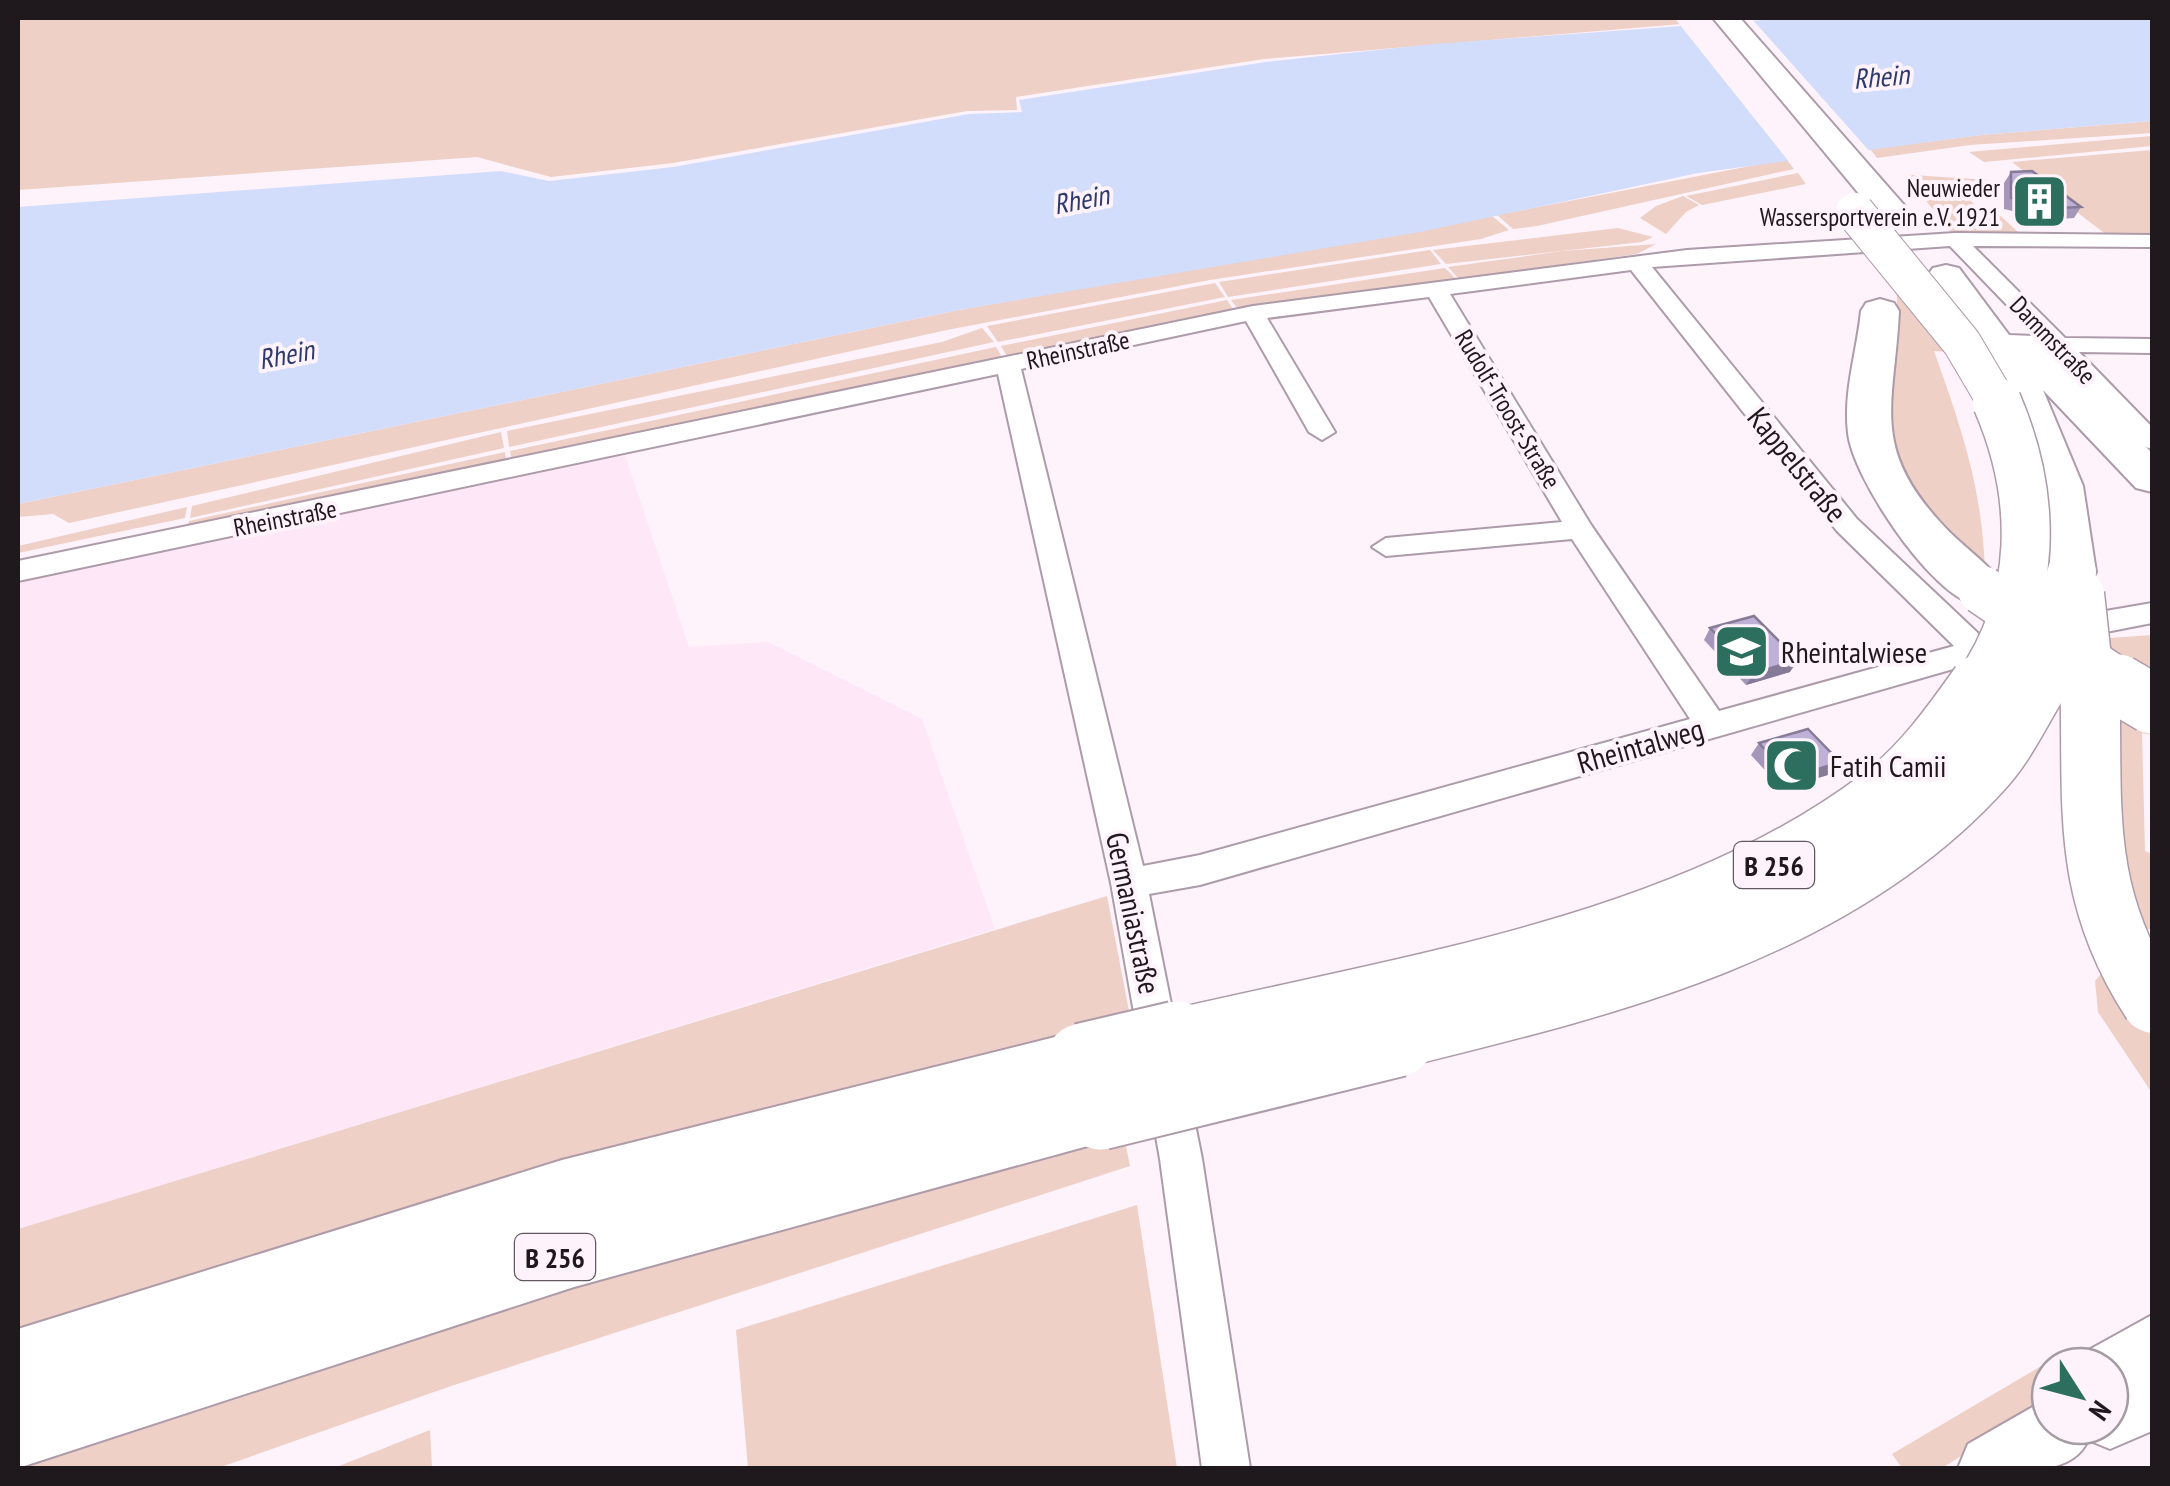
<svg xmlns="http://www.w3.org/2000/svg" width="2170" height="1486" font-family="'PT Sans Narrow',sans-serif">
  <rect width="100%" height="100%" fill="#fef2fb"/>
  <path fill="#fee8f8" d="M624,452l65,195 79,-5 154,77 73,210 -977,300v-652z"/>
  <g fill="#eed0c6">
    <path d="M18,18h1735l-489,41 -248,38 1,13 -50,1 -294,52 -122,14 -74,-20 -459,33z"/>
    <path d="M2152,121v12l-182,12 -93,13 -7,-9 111,-14z"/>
    <path d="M2152,136v10l-168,16 -15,-10z"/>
    <path d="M2152,150v87l-44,-1 -96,-74z"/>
    <path d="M1786,159l8,10 -257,57 -24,3 -16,-14z"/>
    <path d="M1798,173l8,11 -104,21 -16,-9z"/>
    <path d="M1912,175l77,5 -22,9 -2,6 13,13h14l26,24 -66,1 -45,-56z"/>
    <path d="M1683,196l16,9 -13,7 -20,22 -26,-16 16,-12z"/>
    <path d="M1492,216l17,14 -28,9 -271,41 -263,50 -878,193 -16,-9 -35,3v-13l941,-194z"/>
    <path d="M1618,228l35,9 -11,5 -196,22 -13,-14z"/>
    <path d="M1656,244l-19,10 -178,25 -11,-12 115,-16z"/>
    <path d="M1430,250l11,14 -213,33 -9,-15z"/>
    <path d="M1445,268l11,11 -216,33 -9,-12z"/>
    <path d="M1894,276l55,76 -15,-1c28,78 49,140 51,223 -60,-69 -110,-107 -95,-207 5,-33 11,-57 4,-91z"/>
    <path d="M1215,283l10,14 -227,45 -11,-16z"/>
    <path d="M1227,300l8,12 -227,46 -7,-12z"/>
    <path d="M982,328l12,14 -485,105 -2,-16 435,-89z"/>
    <path d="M996,347l7,12 -491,106 -2,-14z"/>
    <path d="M501,432l3,16 -314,70 2,-12z"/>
    <path d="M505,452l2,14 -320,67 2,-12z"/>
    <path d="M187,507l-2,11 -167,35v-7z"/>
    <path d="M2152,635v55l-41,-24 -1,-28z"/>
    <path d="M2110,694l42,22v19l-10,-2 3,118 7,3v75h-25z"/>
    <path d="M1107,896l26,136 -831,225 -284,93v-121z"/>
    <path d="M2107,967l45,64v62l-54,-81 -3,-31z"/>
    <path d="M1112,1135l13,6 5,25 -679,220 -233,82h-200l222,-82 355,-113z"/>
    <path d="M1137,1205l40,263h-429l-12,-138z"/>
    <path d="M2043,1365l7,9v26l-108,68h-40l-10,-14z"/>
    <path d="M430,1430l2,38h-98z"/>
  </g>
  <path fill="#d2ddfc" d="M1791,18h361v103l-171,14 -283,38 -278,59 -461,78 -941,194v-297l483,-36 48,10 124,-14 296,-53 53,-2 -3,-12 247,-38 167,-18z"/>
  <path fill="#fef2fb" d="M1751,18l121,136 -82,9 -114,-143z"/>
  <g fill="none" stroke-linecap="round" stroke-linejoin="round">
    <defs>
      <g id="street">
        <path d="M1955,233l197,2v12l-179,-1 92,92 87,1v14l-73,-1 73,75v22l-9,-3 -193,-200 -298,21 205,252 126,119 29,-8 11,3 4,8 -4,8 -823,236 -51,9 53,265 48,309h-48l-42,-309 -49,-276 -113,-509 -980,207v-20l1235,-255 434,-56zM1631,270l206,261 117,115 -235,65 -128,-186 -141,-231zM1429,297l133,225 -176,16 -14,9 14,9 186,-17 118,180 -490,136 -57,11 -122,-497 225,-48 63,111 13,8 13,-8 -68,-114z"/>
        <path d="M2152,603v20l-87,17 -11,-4 -4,-7 4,-7 11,-4z"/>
      </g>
      <path id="secondary" d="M2152,1315v116l-42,18 -22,-9c-18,43 -92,28 -130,28l10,-24 82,-47v29h60v-60h-29l6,-15z"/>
      <g id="highway">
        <path d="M1713,18h27l164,187 5,7 -5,7h-24z"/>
        <path d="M1946,265l13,3 50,67 27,1 116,117v39l-16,-4 -93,-98 40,96 13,86 -7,12 -17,4 -17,-4 -7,-12c-8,-129 -49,-193 -121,-296l6,-8z"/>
        <path d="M1880,299l14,4 5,8c-4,92 -30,134 42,212 20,23 50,41 66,67l-8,12c-11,3 -18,5 -29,1 -43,-15 -117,-125 -122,-170 -5,-42 9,-81 13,-122l5,-8z"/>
        <path d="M1083,1030l24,9 10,22 -10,21 17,6 11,24 -11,24 -550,151 -556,181v-139l544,-169z"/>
      </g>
    </defs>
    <use href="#street" stroke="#ad9ba9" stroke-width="4"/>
    <use href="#secondary" stroke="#ad9ba9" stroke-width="4"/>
    <use href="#highway" stroke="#ad9ba9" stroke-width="4"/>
    <use href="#street" fill="#fff" fill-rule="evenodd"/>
    <use href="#secondary" fill="#fff" fill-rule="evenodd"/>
    <use href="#highway" fill="#fff" fill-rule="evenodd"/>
    <defs>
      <path id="highway-bridge-far3" d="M1855,212l107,131 36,61"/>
      <g id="highway-bridge-far2">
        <path d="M1982,590l141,96"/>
        <path d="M2080,594l10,92"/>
        <path d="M1978,686c60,-87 60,-189 19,-284"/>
        <path d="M2036,686l36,-114"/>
      </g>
      <g id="highway-bridge-far1">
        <path d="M2090,684c3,124 -10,209 62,319"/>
        <path d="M2118,684l34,20"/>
        <path d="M1166,1041c233,-55 521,-96 714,-243 41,-31 71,-73 100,-114"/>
        <path d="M1387,1041c210,-52 448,-106 598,-274 21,-23 36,-56 53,-83"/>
      </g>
      <g id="highway-bridge">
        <path d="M1083,1061l94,-22"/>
        <path d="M1100,1112l297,-73"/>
      </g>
    </defs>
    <use href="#highway-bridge-far3" stroke="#ad9ba9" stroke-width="40" stroke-linecap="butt"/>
    <use href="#highway-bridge-far2" stroke="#ad9ba9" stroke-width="51" stroke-linecap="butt"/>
    <use href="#highway-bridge-far1" stroke="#ad9ba9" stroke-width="62" stroke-linecap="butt"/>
    <use href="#highway-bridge" stroke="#ad9ba9" stroke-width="79" stroke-linecap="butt"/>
    <use href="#highway-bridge-far3" stroke="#fff" stroke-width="38"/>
    <use href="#highway-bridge-far2" stroke="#fff" stroke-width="48"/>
    <use href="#highway-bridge-far1" stroke="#fff" stroke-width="59"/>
    <use href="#highway-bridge" stroke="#fff" stroke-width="75"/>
  </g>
  <g fill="#a497b9">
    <path d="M2011,172l70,35 -7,11 -44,3 -9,-8 -17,-4v-26z"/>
    <path d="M1710,628l80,44 -44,13 -42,-45z"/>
    <path d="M1759,743l81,19 -9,12 -49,15 -31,-34z"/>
  </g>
  <g fill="#867b96">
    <path d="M1798,660l-8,12 -44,13 8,-12z"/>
    <path d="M1840,762l-9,12 -49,15 8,-11z"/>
  </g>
  <g fill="#bfb0d7" stroke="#867b96" stroke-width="2.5">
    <path d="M2032,171l49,36 -44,2 -9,-8 -17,-3v-26z"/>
    <path d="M1754,616l44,44 -44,13 -44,-45z"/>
    <path d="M1808,729l32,33 -50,16 -31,-35z"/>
  </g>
  <defs>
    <symbol id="building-square" viewBox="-11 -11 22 22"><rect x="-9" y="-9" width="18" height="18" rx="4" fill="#2d6f5f" stroke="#fef2fb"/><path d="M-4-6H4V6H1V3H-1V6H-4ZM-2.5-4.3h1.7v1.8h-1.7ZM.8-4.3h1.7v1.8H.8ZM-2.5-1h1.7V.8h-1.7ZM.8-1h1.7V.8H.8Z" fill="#fff"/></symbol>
    <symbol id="school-square" viewBox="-11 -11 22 22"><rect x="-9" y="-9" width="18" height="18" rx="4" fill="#2d6f5f" stroke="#fef2fb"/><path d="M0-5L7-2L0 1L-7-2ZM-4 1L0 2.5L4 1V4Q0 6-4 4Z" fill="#fff"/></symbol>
    <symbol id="mosque-square" viewBox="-11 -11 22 22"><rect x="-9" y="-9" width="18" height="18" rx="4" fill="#2d6f5f" stroke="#fef2fb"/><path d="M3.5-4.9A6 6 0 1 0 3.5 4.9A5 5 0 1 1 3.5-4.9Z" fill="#fff"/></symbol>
  </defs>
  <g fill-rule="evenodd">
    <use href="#building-square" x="2008" y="170" width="63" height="63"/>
    <use href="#school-square" x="1710" y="620" width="63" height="63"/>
    <use href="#mosque-square" x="1760" y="734" width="63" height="63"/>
  </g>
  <g text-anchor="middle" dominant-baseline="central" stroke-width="8" stroke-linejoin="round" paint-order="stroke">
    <g font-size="25" fill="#1f181d" stroke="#fef2fb" text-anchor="end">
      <text x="2000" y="188">Neuwieder<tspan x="2000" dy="29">Wassersportverein e.V. 1921</tspan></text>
    </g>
    <g font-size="25" fill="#1f181d" stroke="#fef2fb">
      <text transform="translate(2053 340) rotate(46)">Dammstraße</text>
      <text transform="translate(1078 350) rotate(-12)">Rheinstraße</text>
      <text transform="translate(1508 409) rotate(59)">Rudolf-Troost-Straße</text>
      <text transform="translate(285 518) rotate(-11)">Rheinstraße</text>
    </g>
    <g font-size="28" font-style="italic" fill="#2d3a6b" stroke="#fef2fb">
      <text transform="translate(1881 76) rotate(-5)">Rhein</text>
      <text transform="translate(1081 199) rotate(-11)">Rhein</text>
      <text transform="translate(286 354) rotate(-11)">Rhein</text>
    </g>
    <g fill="#fef2fb" stroke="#625960" stroke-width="2.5">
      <rect x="1734" y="842" width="80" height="46" rx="8"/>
      <rect x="515" y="1234" width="80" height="46" rx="8"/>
    </g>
    <g font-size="28" font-weight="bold" fill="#1f181d">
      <text x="1774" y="865">B 256</text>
      <text x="555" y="1257">B 256</text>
    </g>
    <g font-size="30" fill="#1f181d" stroke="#fef2fb">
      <text transform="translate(1798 464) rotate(51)">Kappelstraße</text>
      <text transform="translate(1640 745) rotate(-16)">Rheintalweg</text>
      <text transform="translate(1134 913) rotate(78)">Germaniastraße</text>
    </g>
    <g font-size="30" fill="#1f181d" stroke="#fef2fb" text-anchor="start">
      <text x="1781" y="651">Rheintalwiese</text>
      <text x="1830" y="765">Fatih Camii</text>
    </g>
  </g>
  <rect width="2170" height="1486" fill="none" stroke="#1f181d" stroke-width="40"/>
  <g transform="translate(2080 1396) rotate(126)"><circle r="48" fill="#fef2fb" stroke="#a59ba2" stroke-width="2.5"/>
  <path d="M0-8L18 38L0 25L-18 38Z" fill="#2d6f5f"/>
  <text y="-15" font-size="28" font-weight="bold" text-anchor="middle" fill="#1f181d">N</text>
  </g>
</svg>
